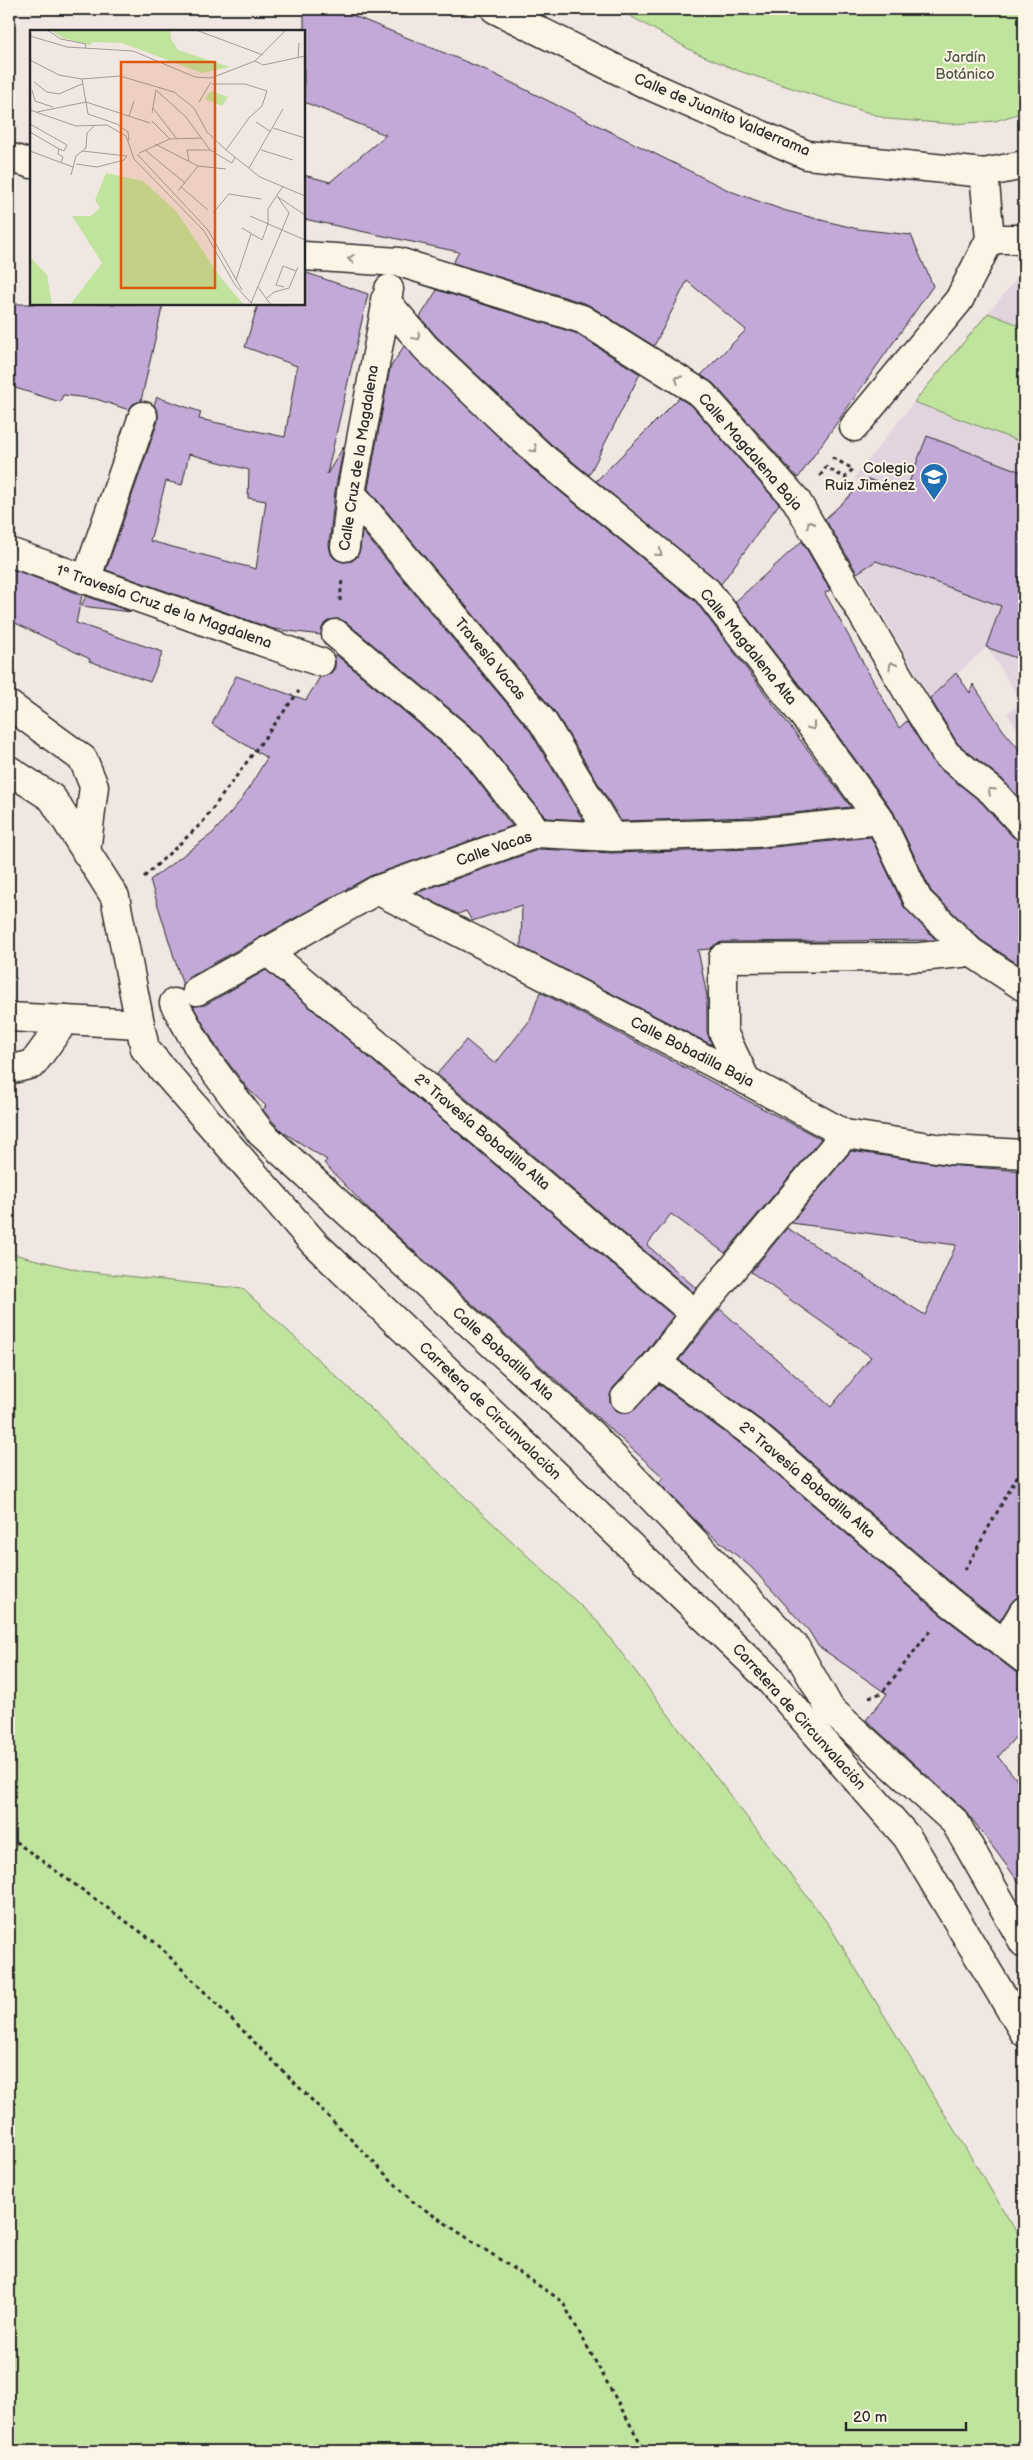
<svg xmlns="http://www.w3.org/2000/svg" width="1033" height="2460" font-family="'Balsamiq Sans',sans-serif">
  <rect width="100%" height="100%" fill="#f0e6e2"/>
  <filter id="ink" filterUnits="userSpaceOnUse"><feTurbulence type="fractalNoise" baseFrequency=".02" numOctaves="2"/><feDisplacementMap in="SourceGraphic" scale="10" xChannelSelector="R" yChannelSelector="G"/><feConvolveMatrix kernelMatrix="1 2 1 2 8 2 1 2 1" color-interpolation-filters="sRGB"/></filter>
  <g filter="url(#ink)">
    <path fill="#e2d4df" d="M1024,270v468l-17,-24 15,-12 -35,-55 -57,51 -103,-181 35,-32 -8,-7 60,-76z"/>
    <g fill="#c0e49e" stroke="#768864">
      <path d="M618,9h406v97l-3,7 -26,8 -43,3 -64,-5 -149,-48 -45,-19z"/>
      <path d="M988,313l36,14v116l-110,-41z"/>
      <path d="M9,1253l73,18 161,18 354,332 232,304 195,319v207h-1015z"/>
    </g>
    <g fill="#c2a9d7" stroke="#2b2b2b" fill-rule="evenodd">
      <path d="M304,9h33l149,61 244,121 53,19 38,10 37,9 53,6 22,51 -135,192 -84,-94 -13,-9 45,-45 -59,-49 -33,65 -67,-42 -134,-41 6,-11 -155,-33v-44l26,7 56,-47 -82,-33z"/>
      <path d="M304,272l64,22 -41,180 17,-28 -9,45 -6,54 2,9 4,5 8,3 9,-1 5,-4 3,-8 2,-18 168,200 53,89 -37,-2 -65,-83 -135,-113 -8,-3 -8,1 -6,4 -3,11 -48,-6 -167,-59 52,-149v-8l-4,-8 3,-8 44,15 -2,7 86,18 12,-71 -52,-19 13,-43h46zM189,454l60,16 -1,28 18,3 -10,68 -106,-28 16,-60 16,4z"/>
      <path d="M437,290l138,43 65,41 -51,101 -38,-31 -114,-107 -17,-20z"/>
      <path d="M9,304h154l-22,97 -8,3 -4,6 -33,-11 -33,-4 -3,7 -51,-16z"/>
      <path d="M404,346l126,121 166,135 155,205 -97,10 -133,4 -66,-109 -187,-223 22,-121z"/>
      <path d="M679,398l13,8 87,98 -58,80 -125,-103z"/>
      <path d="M927,436l97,37v188l-38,-14 15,-41 -125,-45 -19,12 -32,-54 43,-40 37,14z"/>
      <path d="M802,541l28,49 -5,3 74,135 8,-7 29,45 45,36 32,35 11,4v127l-43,-28 -50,-49 -38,-80 -71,-97 -87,-112z"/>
      <path d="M9,568l73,27 -6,28 87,29 -13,30 -61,-21 1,-2 -81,-39z"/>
      <path d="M86,596l45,16 -50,-6z"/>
      <path d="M335,654l125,104 52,68 -142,50 -181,101 -6,9 -33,-106 63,-47 29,-34 25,-41 -55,-34 24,-48 70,24 14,-23 10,-3 5,-6z"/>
      <path d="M956,673l14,20 3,-9 30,46 21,25v48l-22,-24 -44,-35 -28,-46z"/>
      <path d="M871,837l33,70 32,33 -213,2 -7,2 -6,5 -12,1 9,46v36l5,13 -191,-98 1,-42 -50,16 -6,-10 -8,3 -42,-21 124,-44 72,4 143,-4z"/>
      <path d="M266,970l407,346 -28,37 -32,35 -3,7v7l4,7 8,4h8l29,-29 90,66 192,165 73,56 10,3v53l-26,30 26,31v101l-58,-78 -100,-91 21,-26 -69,-48 -9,-15 -58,-64 -47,-38 -45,-46 4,-6 -291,-264 -48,-50 3,-3 -44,-28 -10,-10 -10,-12 3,-4 -18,-17 -31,-41 -24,-42 12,-1z"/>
      <path d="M540,992l281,147 -96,114 -54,-39 -24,31 49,43 -3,4 -256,-218 29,-34 29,24 35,-44z"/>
      <path d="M851,1151l96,14 77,6v424l-7,2 -6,6 -11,18 -39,-30 -192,-165 -90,-66 41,-51 111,98 40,-50 -120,-85 36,-44 138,87 31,-70 -165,-22z"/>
    </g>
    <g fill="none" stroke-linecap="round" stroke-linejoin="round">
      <defs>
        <path id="pedestrian" d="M951,1603l73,56"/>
        <g id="minor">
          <path d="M9,157l22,7"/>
          <path d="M990,239h34"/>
          <path d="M304,256l95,6 183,57 120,75 94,106 114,196 36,58 46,37 32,35"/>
          <path d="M385,300l41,48 115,108 166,135 103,133 70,96 38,80 53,52 53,35"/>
          <path d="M854,427l105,-127 31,-61 -6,-66"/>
          <path d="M351,493l192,229 69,115"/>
          <path d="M345,547l6,-54 38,-204"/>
          <path d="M9,552l311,110"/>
          <path d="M86,580l57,-164"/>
          <path d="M336,634l135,113 67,86"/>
          <path d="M9,705l74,54 11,27 -8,66"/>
          <path d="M377,890l369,190 99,54 104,16 75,4"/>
          <path d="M267,951l428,363"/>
          <path d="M197,991l180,-101 161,-57 74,4 143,-4 125,-13"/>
          <path d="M174,1003l30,54 57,76 329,300 205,214 35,62 125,113 69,121"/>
          <path d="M9,1017l131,7"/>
          <path d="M9,1070l24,-6 32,-44"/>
          <path d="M746,1080l-23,-48v-74l197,-1 51,-5"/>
          <path d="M657,1363l102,75 192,165"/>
          <path d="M625,1398l32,-35 38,-49 150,-180"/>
          <path d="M1005,1643l19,-32"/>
        </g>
        <path id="tertiary" d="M495,9l149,74 163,72 177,18 40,-8"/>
        <path id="secondary" d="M9,770l43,28 63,99 30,152 169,194 451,432 142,162 117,195"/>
      </defs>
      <use href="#pedestrian" stroke="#2b2b2b" stroke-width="31"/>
      <use href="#minor" stroke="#2b2b2b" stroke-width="31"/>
      <use href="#tertiary" stroke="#2b2b2b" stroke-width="31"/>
      <use href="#secondary" stroke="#2b2b2b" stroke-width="31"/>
      <g stroke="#2b2b2b" stroke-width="3" stroke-dasharray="4 4" stroke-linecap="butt">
        <path d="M820,476l6,-9 19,11 8,-9 -20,-11 2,-2"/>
        <path d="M340,601l2,-22"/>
        <path d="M144,877l58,-54 97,-132"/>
        <path d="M965,1570l59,-106"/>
        <path d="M869,1697l13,-4 48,-62"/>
        <path d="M9,1837l147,106 256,258 150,100 83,150"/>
      </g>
      <use href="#pedestrian" stroke="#fcf5e5" stroke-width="28"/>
      <use href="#minor" stroke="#fcf5e5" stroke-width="28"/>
      <use href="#tertiary" stroke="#fcf5e5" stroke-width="28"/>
      <use href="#secondary" stroke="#fcf5e5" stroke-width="28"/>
    </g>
    <defs><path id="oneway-chevron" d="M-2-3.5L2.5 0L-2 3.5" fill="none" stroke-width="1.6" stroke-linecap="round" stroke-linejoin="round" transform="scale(1.25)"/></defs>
    <g stroke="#949088">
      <use href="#oneway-chevron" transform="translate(351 259) rotate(-177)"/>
      <use href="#oneway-chevron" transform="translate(417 337) rotate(50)"/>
      <use href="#oneway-chevron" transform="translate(678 379) rotate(-148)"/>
      <use href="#oneway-chevron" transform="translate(534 449) rotate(43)"/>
      <use href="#oneway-chevron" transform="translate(810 524) rotate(-120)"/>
      <use href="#oneway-chevron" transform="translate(659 553) rotate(39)"/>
      <use href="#oneway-chevron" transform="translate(892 665) rotate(-120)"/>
      <use href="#oneway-chevron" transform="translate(812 727) rotate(53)"/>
      <use href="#oneway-chevron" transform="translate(991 791) rotate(-137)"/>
    </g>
  </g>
  <defs>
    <symbol id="school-pin" viewBox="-11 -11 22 30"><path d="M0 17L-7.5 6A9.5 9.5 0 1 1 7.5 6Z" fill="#1f6fb2" stroke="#fcf5e5"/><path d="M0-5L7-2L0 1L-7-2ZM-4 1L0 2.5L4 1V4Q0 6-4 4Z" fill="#fff"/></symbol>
  </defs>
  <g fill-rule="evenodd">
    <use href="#school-pin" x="918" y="461" width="32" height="43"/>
  </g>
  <g text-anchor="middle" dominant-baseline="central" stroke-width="4" stroke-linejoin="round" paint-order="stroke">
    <g font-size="15" fill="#505948" stroke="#fcf5e5">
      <text x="965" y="57">Jardín<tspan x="965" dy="17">Botánico</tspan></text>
    </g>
    <g font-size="15" fill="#2b2b2b" stroke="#fcf5e5">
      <text transform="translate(722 115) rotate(23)">Calle de Juanito Valderrama</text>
      <text transform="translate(750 452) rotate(49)">Calle Magdalena Baja</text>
      <text transform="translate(359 458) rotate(-81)">Calle Cruz de la Magdalena</text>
      <text transform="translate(164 607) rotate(19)">1ª Travesía Cruz de la Magdalena</text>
      <text transform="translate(748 647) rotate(51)">Calle Magdalena Alta</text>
      <text transform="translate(490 659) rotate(50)">Travesía Vacas</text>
      <text transform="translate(494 849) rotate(-19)">Calle Vacas</text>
      <text transform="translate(692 1052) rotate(27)">Calle Bobadilla Baja</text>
      <text transform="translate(482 1132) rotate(40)">2ª Travesía Bobadilla Alta</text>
      <text transform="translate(503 1354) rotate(42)">Calle Bobadilla Alta</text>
      <text transform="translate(490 1411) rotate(44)">Carretera de Circunvalación</text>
      <text transform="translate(807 1480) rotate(40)">2ª Travesía Bobadilla Alta</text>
      <text transform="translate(799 1717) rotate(48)">Carretera de Circunvalación</text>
    </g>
    <g font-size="15" fill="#2b2b2b" stroke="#fcf5e5" text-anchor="end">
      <text x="915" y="468">Colegio<tspan x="915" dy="17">Ruiz Jiménez</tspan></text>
    </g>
  </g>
  <g transform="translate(30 30)">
    <rect width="275" height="275" fill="#f0e6e2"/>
    <path d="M20,0h120l1,9 7,11 52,17 -28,6 -80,-30 -29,-1 -3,3 -27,-7zM181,61l17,6 -6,9 -17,-7zM76,143l37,8 33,30 45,67 23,27h-174l32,-42 -30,-47h19l9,-8 -5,-8zM0,227l17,18 5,30h-22z" fill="#c0e49e"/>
    <path fill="none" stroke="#a19b99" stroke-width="1" d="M17,0l14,9 25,5 -1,5M166,0l67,25M0,6l37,11 66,4 62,26 16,1 44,-17 31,-31M268,28l1,-15M0,30l29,15 23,4 38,-3 54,16 20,16 13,24 19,18 34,27 45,19M225,31l8,4 42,-9M52,49l6,35 29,10 11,8 1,9M4,52l13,10 12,2 23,-10M182,54h33l22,7 -5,15 -13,12 -23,32M2,60l3,11 18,6M126,60l30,27 24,33 22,13 3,-6M169,72l12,-20M123,78l24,31M0,80l46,16 31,-1 19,11 8,23 70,72 31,54 18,20M7,82l49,-10 64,21M122,83l4,-23M99,86l5,-15M122,91l18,18M226,92l15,10M0,94l37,21 -3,6 -5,-2 -1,5 5,3 -2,5M243,98l32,10M0,102l29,17M125,114l43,22 28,3M115,120l40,33M231,120l32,10M0,121l43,16M52,121l45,5M109,123l31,-14 31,-1M107,124l71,76 34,60M159,131l-2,-11h23M46,134l21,3 27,-7 3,-4M219,138l34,-59M41,145l5,-19 10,-8 1,-15 7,-7M151,157l27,23M148,161l20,-25M248,167l27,18M183,183l16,-19 32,5M220,186l55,24M212,198l20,12 6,-16v-15l15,-23M206,250l15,-46M228,257l13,18M254,257l-8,-2 7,-19 13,5M237,268l7,-6 15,-4 9,-21M221,273l38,-90 -12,-17"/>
    <path fill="#df570e" fill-opacity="0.15" stroke="#df570e" stroke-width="2.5" d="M91,32h94v226h-94z"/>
    <rect width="275" height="275" fill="none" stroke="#2b2b2b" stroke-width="2.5"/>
  </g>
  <rect width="1033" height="2460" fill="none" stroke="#fcf5e5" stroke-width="30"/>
  <rect x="15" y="15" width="1003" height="2430" fill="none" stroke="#2b2b2b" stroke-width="2" filter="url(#ink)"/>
  <path d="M846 2422v8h120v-8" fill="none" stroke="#2b2b2b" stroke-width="2.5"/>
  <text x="853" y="2422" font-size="15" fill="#2b2b2b" stroke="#fcf5e5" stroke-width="4" paint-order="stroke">20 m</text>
</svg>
